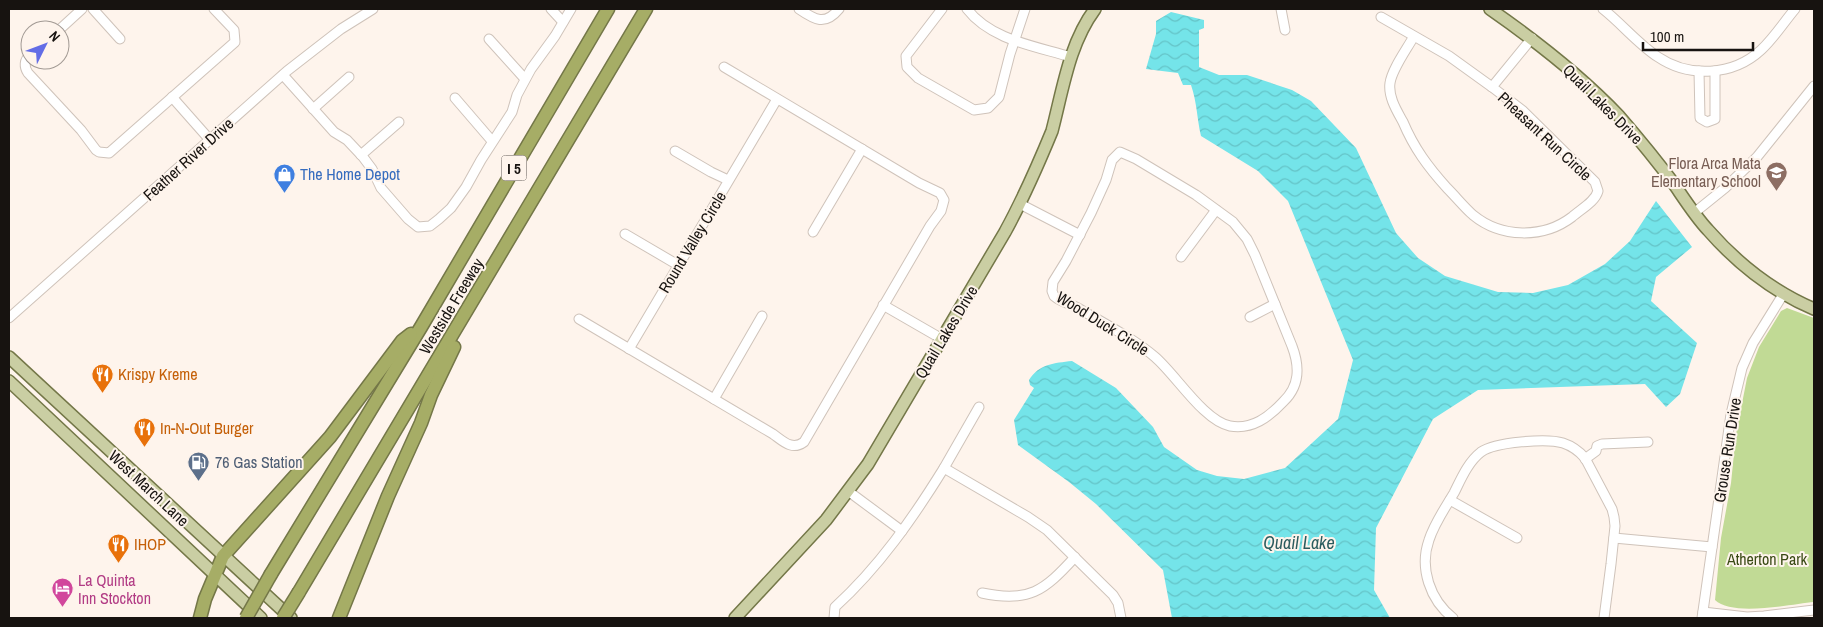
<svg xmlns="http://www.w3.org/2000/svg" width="1823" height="627" font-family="'Archivo Narrow',sans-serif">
  <defs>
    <pattern id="water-waves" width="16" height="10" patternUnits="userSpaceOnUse" patternTransform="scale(1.25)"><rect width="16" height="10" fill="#74e4e9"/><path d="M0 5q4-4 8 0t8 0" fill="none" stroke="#64c3c7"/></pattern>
  </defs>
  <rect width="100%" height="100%" fill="#fef4ec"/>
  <path fill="#c1da95" d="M1787,308l27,10v284c-22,2 -82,15 -99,-2l6,-62 10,-55 5,-49 11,-56 12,-31 22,-36z"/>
  <path fill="url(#water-waves)" d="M1171,12l33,8v8l-5,2v37l20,8h28l45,15 19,11 45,47 40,85 22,25 27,18 53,16 35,1 35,-8 37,-21 25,-23 26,-40 36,46 -36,30 -5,24 46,42 -17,51 -14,13 -21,-23 -167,6 -45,29 -57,109 -2,62 16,28h-218l-9,-48 -67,-66 -27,-22 -51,-37 -4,-25 20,-32 -4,-3 -1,-5c10,-16 25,-17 43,-19l44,27 37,39 11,20 33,23 20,6 27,3 41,-11 53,-49 15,-59 -65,-159 -30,-30 -57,-35c-4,-17 -4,-34 -10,-51h-8l-5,-12 -32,-4 10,-35v-13z"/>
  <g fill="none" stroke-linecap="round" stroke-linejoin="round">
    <defs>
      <g id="minor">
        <path d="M93,9l27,30"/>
        <path d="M551,9l12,13"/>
        <path d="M799,9c16,11 26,17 40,0"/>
        <path d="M942,9l-36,47 1,11 11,11 56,32 14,-2 11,-11 11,-43 15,-45"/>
        <path d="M967,9c24,31 68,37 104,48"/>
        <path d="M1281,9l4,21"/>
        <path d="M1603,9c19,15 35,35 55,48 31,21 75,19 103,-7 13,-12 23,-28 34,-41"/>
        <path d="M1381,17l68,39 43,31 30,23 73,72 3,9c-3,11 -17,18 -26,26 -29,22 -71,21 -99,-2 -9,-8 -17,-18 -26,-27 -19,-21 -33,-40 -44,-66 -6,-11 -15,-25 -13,-39 2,-14 17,-34 24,-47"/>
        <path d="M59,30l23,-21"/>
        <path d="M489,39l36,40"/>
        <path d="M30,55c-6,5 -6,12 -2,18l53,57 15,20 3,2 10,1 126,-111 -1,-12 -20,-21"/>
        <path d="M1699,71l1,47 7,4 8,-3v-48"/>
        <path d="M283,75l51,57 13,8 16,17 9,12 9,19 27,31 10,8 12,-1 9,-7 12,-11 15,-21 15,-27 31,-48 5,-17 14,-26 24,-33 16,-27"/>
        <path d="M1492,87l40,-49"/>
        <path d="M172,97l38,43"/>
        <path d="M455,98l37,43"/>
        <path d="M313,109l36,-32"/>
        <path d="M675,151l36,21 17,8"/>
        <path d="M1120,152l16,7 60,36 37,27 14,17 8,16 37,91c8,21 8,40 -9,56 -14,15 -31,28 -53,24 -26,-5 -54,-51 -75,-69 -22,-19 -52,-34 -77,-49 -8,-4 -17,-6 -24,-12l-2,-5 1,-9 13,-21 25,-48 15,-33 6,-20z"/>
        <path d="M361,155l38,-33"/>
        <path d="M1020,204l60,31"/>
        <path d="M1694,213l31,-25 32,-31 57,-71"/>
        <path d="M813,232l49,-83"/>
        <path d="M625,234l53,31"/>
        <path d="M1181,257l35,-47"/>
        <path d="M883,305l59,34"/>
        <path d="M1250,317l25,-13"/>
        <path d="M9,318l278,-247 54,-42 32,-20"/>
        <path d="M579,319l194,115c10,7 19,17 31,8l126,-216 11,-15 3,-11 -4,-7 -21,-10 -195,-116"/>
        <path d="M629,349l148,-250"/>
        <path d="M714,399l48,-83"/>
        <path d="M1585,459l11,-8 1,-5 5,-2 46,-2"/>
        <path d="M944,468l35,-61"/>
        <path d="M848,491l54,40"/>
        <path d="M1450,500l67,38"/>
        <path d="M1614,538l98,9"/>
        <path d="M982,593c47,10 62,-2 93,-36"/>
        <path d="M1703,612l44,5 17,-1 50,-6"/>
        <path d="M834,618l1,-11c44,-40 78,-89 109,-139l84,49 19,13 66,65 5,8 3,15"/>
        <path d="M1453,618c-23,-18 -34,-50 -24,-78 5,-16 16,-32 25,-47 7,-14 14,-31 27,-41 14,-10 66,-14 82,-9 9,3 16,8 22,15l27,51 2,8 1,9 -4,38 -7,54"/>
        <path d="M1702,618l29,-204 11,-46 11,-25 31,-50"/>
      </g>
      <g id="major">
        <path d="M1490,9c46,32 90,66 129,107 19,22 38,45 55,68 11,16 21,32 34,46 29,33 66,62 106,79"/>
        <path d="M9,357l282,261"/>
        <path d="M9,381l252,237"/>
        <path d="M735,618l91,-98 42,-56 137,-232c18,-33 33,-67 47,-101 11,-42 17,-87 43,-122"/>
      </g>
      <g id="highway">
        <path d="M271,574l150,-247 187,-318"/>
        <path d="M299,592l347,-583"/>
        <path d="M200,618l5,-19 18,-43 107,-119 72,-96 9,-7"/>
        <path d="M339,618l49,-122 33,-73 10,-28 23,-48"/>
      </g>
    </defs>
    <use href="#minor" stroke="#cfc3ba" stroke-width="11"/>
    <use href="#major" stroke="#747748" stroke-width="14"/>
    <use href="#highway" stroke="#747748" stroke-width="15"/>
    <use href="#minor" stroke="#fff" stroke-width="9"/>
    <use href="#major" stroke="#cacea3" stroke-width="11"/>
    <use href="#highway" stroke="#a6ad66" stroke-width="12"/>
    <defs>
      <g id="highway-bridge">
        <path d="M246,618l25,-44"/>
        <path d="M283,618l16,-26"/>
      </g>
    </defs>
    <use href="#highway-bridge" stroke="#747748" stroke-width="15" stroke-linecap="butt"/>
    <use href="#highway-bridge" stroke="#a6ad66" stroke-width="12"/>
  </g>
  <defs>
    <symbol id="school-pin" viewBox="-11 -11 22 30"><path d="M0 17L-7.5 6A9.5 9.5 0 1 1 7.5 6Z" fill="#8d6e63" stroke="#fef4ec"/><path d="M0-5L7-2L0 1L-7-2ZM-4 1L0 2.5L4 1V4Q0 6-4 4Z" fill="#fff"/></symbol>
    <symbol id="shop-pin" viewBox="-11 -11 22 30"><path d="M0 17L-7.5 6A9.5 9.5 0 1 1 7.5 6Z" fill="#3f7fe0" stroke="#fef4ec"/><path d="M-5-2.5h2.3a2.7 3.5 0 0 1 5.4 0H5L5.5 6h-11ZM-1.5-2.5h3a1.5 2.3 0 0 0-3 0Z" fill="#fff"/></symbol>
    <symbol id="restaurant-pin" viewBox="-11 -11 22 30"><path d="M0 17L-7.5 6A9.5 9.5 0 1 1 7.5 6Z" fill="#e8710a" stroke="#fef4ec"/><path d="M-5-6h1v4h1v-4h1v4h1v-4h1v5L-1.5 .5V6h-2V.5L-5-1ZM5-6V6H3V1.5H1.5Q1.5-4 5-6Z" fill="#fff"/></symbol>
    <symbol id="fuel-pin" viewBox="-11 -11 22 30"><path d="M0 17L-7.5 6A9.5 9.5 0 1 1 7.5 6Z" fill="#5c6f8a" stroke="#fef4ec"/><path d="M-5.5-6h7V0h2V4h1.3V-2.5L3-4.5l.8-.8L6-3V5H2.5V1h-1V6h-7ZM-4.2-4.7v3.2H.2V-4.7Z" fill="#fff"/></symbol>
    <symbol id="hotel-pin" viewBox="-11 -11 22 30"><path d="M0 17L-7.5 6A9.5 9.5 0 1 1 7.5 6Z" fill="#d1479c" stroke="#fef4ec"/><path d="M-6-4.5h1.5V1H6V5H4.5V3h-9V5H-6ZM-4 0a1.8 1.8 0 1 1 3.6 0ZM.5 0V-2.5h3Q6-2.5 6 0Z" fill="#fff"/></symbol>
  </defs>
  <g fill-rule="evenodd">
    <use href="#school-pin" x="1764" y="160" width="25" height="34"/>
    <use href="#shop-pin" x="272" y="162" width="25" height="34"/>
    <use href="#restaurant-pin" x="90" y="362" width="25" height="34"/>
    <use href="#restaurant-pin" x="132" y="416" width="25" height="34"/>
    <use href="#fuel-pin" x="186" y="450" width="25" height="34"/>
    <use href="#restaurant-pin" x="106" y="532" width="25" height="34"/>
    <use href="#hotel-pin" x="50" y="576" width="25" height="34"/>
  </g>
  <g text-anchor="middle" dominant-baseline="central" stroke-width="4" stroke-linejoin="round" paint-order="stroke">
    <rect fill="#fef4ec" stroke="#5c5652" stroke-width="1" x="501.5" y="155.5" width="25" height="25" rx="4"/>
    <g font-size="15" font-weight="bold" fill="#171310">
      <text x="514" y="168">I 5</text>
    </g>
    <g font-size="16" fill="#171310" stroke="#fef4ec">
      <text transform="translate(1603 104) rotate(45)">Quail Lakes Drive</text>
      <text transform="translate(1545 136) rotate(43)">Pheasant Run Circle</text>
      <text transform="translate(188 159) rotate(-42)">Feather River Drive</text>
      <text transform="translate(692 242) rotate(-59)">Round Valley Circle</text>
      <text transform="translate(451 306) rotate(-59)">Westside Freeway</text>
      <text transform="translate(1103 323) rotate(32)">Wood Duck Circle</text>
      <text transform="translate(946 332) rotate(-59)">Quail Lakes Drive</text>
      <text transform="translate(1727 450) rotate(-81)">Grouse Run Drive</text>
      <text transform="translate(149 488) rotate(43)">West March Lane</text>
    </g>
    <g font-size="16" fill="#785e54" stroke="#fef4ec" text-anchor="end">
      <text x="1761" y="163">Flora Arca Mata<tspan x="1761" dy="18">Elementary School</tspan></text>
    </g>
    <g font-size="16" fill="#366cbe" stroke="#fef4ec" text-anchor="start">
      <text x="300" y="174">The Home Depot</text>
    </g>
    <g font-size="16" fill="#c56008" stroke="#fef4ec" text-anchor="start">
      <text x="118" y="374">Krispy Kreme</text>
      <text x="160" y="428">In-N-Out Burger</text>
      <text x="134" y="544">IHOP</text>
    </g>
    <g font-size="16" fill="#4e5e75" stroke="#fef4ec" text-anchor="start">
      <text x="215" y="462">76 Gas Station</text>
    </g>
    <g font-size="16" fill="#394914" stroke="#fef4ec">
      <text x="1767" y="559">Atherton Park</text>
    </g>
    <g font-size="16" fill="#b23c85" stroke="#fef4ec" text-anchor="start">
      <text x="78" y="580">La Quinta<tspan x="78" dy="18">Inn Stockton</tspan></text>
    </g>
    <g font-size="18" font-style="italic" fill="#2b5c5e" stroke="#fef4ec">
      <text x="1299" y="542">Quail Lake</text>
    </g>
  </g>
  <rect width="1823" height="627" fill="none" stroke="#171310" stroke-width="20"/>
  <g transform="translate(45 45) rotate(48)"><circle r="24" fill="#fef4ec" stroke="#a29a94"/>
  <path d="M0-4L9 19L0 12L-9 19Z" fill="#636de6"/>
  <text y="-8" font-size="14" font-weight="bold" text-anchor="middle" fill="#171310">N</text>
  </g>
  <path d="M1643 42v8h110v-8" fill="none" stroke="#171310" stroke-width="2.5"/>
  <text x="1650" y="42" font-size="15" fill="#171310" stroke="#fef4ec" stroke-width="4" paint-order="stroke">100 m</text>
</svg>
